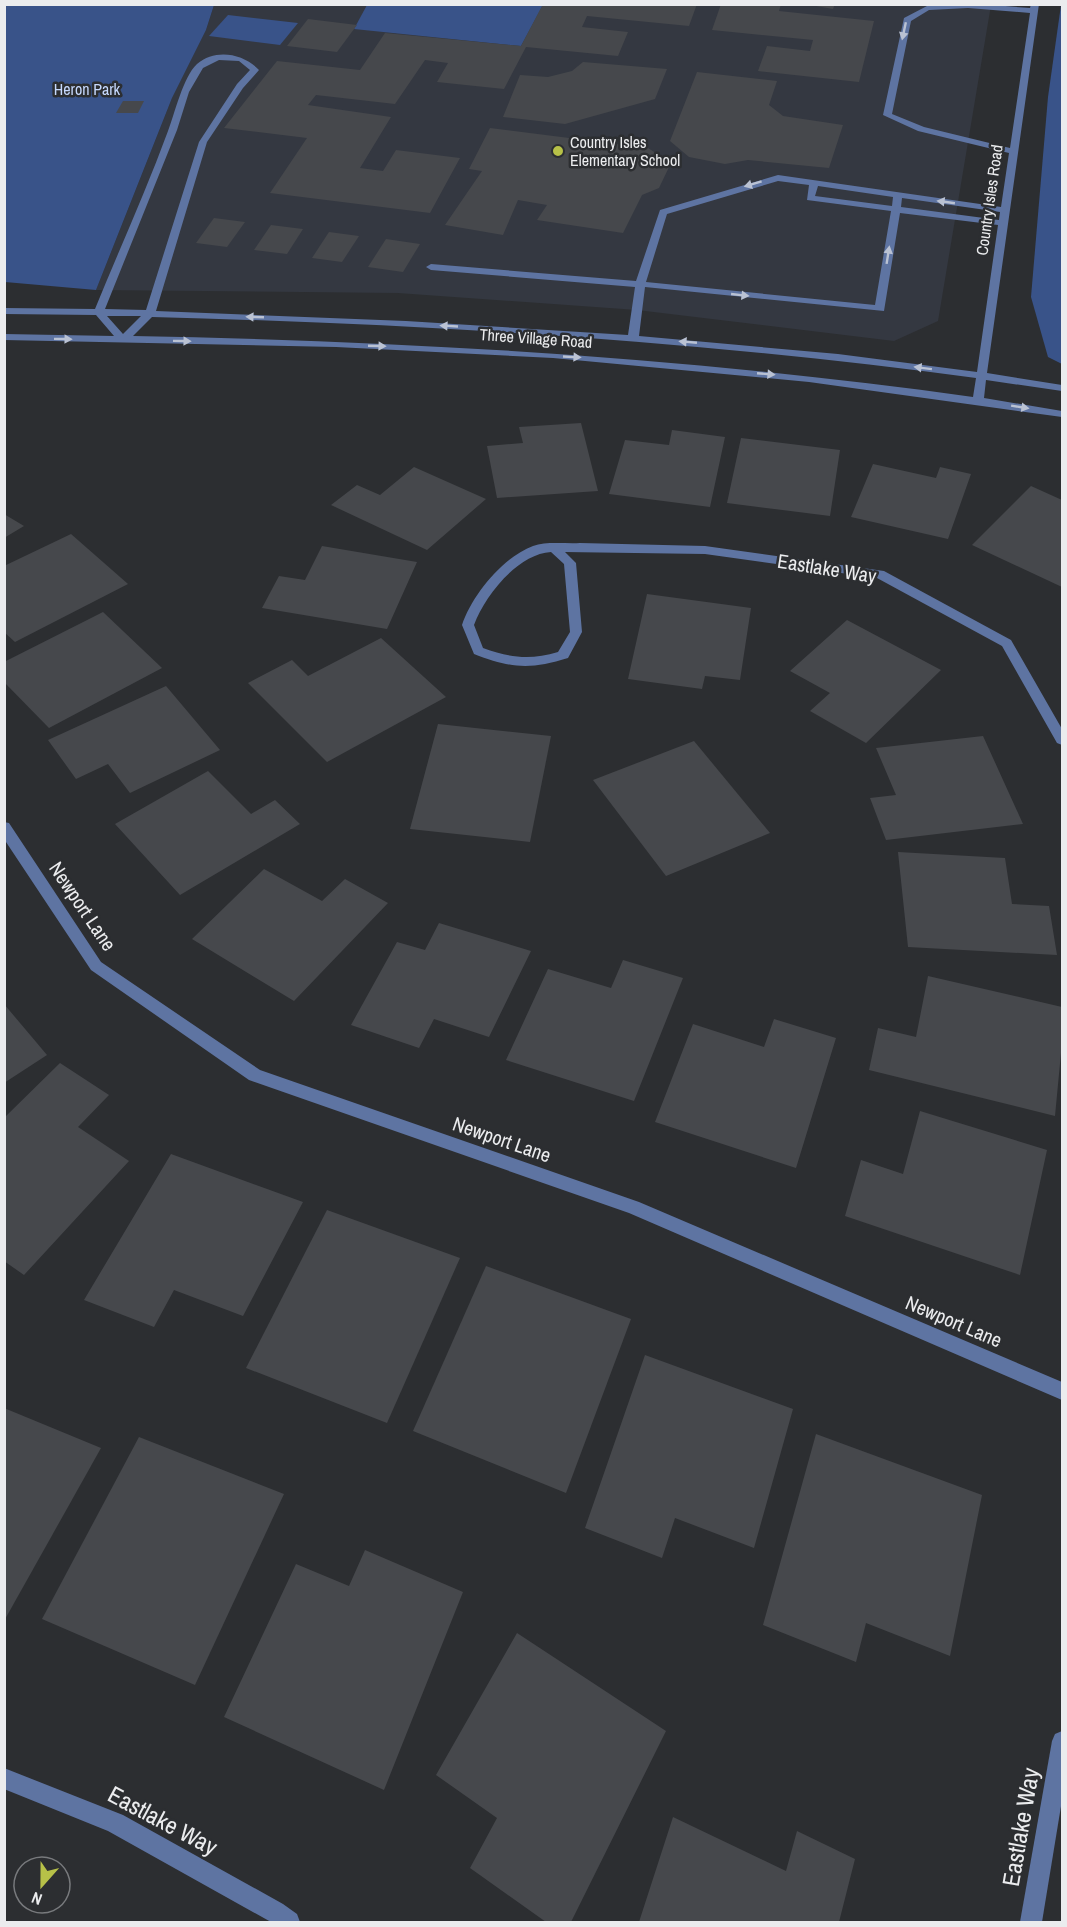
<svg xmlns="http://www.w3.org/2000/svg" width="1067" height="1927" font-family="'Archivo Narrow',sans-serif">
  <rect width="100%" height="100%" fill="#2c2e31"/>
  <path fill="#343841" d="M214,5h777l-53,316 -44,20 -257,-31 -239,-17 -302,-3 76,-192 34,-68z"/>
  <g fill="#395389">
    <path d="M5,5h209l-8,25 -34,68 -76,192 -91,-8z"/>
    <path d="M367,5h176l-22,41 -167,-17z"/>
    <path d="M1061,5h1v359l-14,-7 -17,-60 17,-200z"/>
    <path d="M228,15l70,8 -18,22 -71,-9z"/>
  </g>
  <g fill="#46484c">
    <path d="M543,4h154l-8,22 -102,-10 -5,11 46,5 -10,24 -92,-9 -22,42 -67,-7 11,-19 -23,-3 -30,44 -79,-9 -8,10 83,12 -31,51 23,3 13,-21 64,8 -30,55 -160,-20 37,-55 -83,-10 53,-67 83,9 25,-37 136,13z"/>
    <path d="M721,4h60l-2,7 95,10 -15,61 -101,-11 9,-25 43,5 3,-11 -101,-10z"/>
    <path d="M805,4h30l-2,5z"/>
    <path d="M308,19l49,6 -20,27 -50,-6z"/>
    <path d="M583,62l84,7 -12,30 -90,25 -62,-7 17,-42 28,2 24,-6z"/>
    <path d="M697,72l80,9 -8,24 14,11 60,9 -14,43 -81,-8 -23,4 -36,-7 -19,-16z"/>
    <path d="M123,101h21l-6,12h-22z"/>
    <path d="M490,128l158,20 23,15 -12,25 -17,7 -19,38 -86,-13 10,-15 -29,-5 -15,35 -58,-10 37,-54 -13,-2z"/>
    <path d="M214,218l31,4 -18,25 -31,-4z"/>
    <path d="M271,225l32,4 -16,25 -33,-4z"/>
    <path d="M329,232l30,4 -17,26 -30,-4z"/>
    <path d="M386,239l34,5 -17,28 -35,-5z"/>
    <path d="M581,423l17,68 -101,7 -10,-52 36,-3 -4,-16z"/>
    <path d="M672,430l53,7 -15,70 -101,-13 16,-54 44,5z"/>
    <path d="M741,438l99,12 -10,66 -103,-13z"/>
    <path d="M873,464l63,14 4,-11 31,7 -23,65 -97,-22z"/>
    <path d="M414,467l72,32 -59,51 -96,-45 26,-20 23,10z"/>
    <path d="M1031,486l31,14v87l-90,-42z"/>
    <path d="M4,514l20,12 -20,12z"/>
    <path d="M71,534l57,50 -113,58 -11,-10v-66z"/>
    <path d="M322,546l95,16 -30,67 -125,-21 17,-32 26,4z"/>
    <path d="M647,594l104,14 -11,72 -35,-4 -3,13 -74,-10z"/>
    <path d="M103,612l59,56 -113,60 -45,-46v-20z"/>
    <path d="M847,620l94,50 -75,73 -56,-32 20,-18 -40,-22z"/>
    <path d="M381,638l65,59 -119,65 -79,-79 44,-23 16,16z"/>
    <path d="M166,686l54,64 -90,43 -22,-29 -32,15 -28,-39z"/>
    <path d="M438,724l113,12 -21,106 -120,-13z"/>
    <path d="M983,736l40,88 -137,16 -16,-42 26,-3 -20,-47z"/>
    <path d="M694,741l76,92 -104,43 -73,-96z"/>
    <path d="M208,771l43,43 24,-14 25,24 -120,71 -65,-71z"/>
    <path d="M898,852l107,6 7,46 37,2 8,49 -149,-8z"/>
    <path d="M264,869l58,32 23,-22 43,24 -94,98 -102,-62z"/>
    <path d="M439,923l92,28 -42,86 -55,-18 -15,29 -68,-23 46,-83 28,8z"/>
    <path d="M623,960l60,18 -49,123 -128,-41 42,-91 63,19z"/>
    <path d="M928,976l134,31 -1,46 -6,63 -186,-46 9,-42 38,9z"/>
    <path d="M4,1004l43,51 -43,28z"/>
    <path d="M774,1019l62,19 -40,130 -141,-46 38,-98 71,23z"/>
    <path d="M60,1063l49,32 -31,32 51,34 -105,114 -20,-14v-143z"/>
    <path d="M920,1111l127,39 -27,125 -175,-59 16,-56 42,14z"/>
    <path d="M171,1154l132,48 -60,114 -69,-26 -20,37 -70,-27z"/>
    <path d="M327,1210l133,48 -73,165 -141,-55z"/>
    <path d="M486,1266l145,53 -65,174 -153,-62z"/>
    <path d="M645,1355l148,54 -39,139 -79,-30 -13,40 -77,-30z"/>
    <path d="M4,1408l97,40 -97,173z"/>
    <path d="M816,1434l166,61 -32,161 -84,-33 -10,39 -93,-37z"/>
    <path d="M139,1437l145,57 -89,191 -153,-66z"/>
    <path d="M365,1550l98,42 -79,198 -160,-73 72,-153 53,22z"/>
    <path d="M517,1633l149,98 -95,191h-25l-76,-54 27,-50 -61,-43z"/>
    <path d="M673,1817l113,54 11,-40 58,28 -16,63h-200z"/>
  </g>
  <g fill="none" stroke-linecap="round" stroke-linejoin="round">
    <g fill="#5e74a2" fill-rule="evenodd">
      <path d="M980,4l50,4 1,-4h8l-52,369 75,12v6l-76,-11 -2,18 78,13v6l-253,-35 -256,-24 -217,-11 -332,-7v-6l110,2 -18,-21 -92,-1v-6l91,1c24,-59 51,-118 73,-178 7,-18 15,-54 29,-67 19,-16 47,-10 62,6l-16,18 -36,54 -51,169 250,10 222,14 7,-48 -204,-17 -5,-3 5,-3 205,17 24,-71 118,-35 223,32 8,-54 -91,-22 -35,-16 21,-97 23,-12zM968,8l62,5 -20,135 -86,-21 -32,-13 19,-93 18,-11zM219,60l20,1 11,9 -13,14 -38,58 -53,168 -41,-1 72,-179 12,-38 14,-24zM778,181l31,4 -2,15 84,11 -16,94 -229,-23 21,-68zM818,186l75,11 -1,9 -77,-10zM902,198l98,14 -1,8 -98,-13zM900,213l98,12 -21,147 -139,-18 -199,-18 6,-49 239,24zM107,316h34l-18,18zM152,317c275,7 551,24 824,61l-3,19c-279,-39 -559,-56 -840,-61z"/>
      <path d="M580,543l125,3 179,25 127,69 51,89v16l-5,-2 -55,-97 -125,-68 -172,-24 -140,-2 11,11 6,69 -14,26c-38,12 -58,10 -94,-4l-12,-29c10,-30 41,-68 71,-79 13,-5 33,-2 47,-3zM551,552l13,12 6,68 -12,20c-27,8 -48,6 -75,-4l-9,-23c11,-30 44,-71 77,-73z"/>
      <path d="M4,822l5,1 92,139 159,108 379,132 423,180v18l-433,-187 -380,-133 -158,-110 -87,-131z"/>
      <path d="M1062,1731v69l-20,122h-22l32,-181 3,-7z"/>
      <path d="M4,1768l119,47 160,89 14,10 3,8h-29l-163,-91 -104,-42z"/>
    </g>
  </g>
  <defs><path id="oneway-solid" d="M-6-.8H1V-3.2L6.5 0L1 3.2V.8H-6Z" transform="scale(1.5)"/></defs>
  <g fill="#bac2d3">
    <use href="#oneway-solid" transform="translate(904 31) rotate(102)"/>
    <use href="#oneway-solid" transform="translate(753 184) rotate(163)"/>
    <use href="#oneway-solid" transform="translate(946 202) rotate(-172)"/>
    <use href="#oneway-solid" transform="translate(888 255) rotate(-81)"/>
    <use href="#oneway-solid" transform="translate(740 295) rotate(6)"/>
    <use href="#oneway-solid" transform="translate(255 317) rotate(-178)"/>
    <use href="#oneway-solid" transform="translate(449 326) rotate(-177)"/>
    <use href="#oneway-solid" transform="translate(63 339) rotate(1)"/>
    <use href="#oneway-solid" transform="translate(182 341) rotate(1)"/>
    <use href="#oneway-solid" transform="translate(688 342) rotate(-175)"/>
    <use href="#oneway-solid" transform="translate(377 346) rotate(2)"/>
    <use href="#oneway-solid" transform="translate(572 357) rotate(3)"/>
    <use href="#oneway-solid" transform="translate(923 368) rotate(-173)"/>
    <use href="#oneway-solid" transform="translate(766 374) rotate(5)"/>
    <use href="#oneway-solid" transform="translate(1020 407) rotate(9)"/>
  </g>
  <circle fill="#b7c148" stroke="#2c2e31" stroke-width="2" cx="558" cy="151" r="6"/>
  <g text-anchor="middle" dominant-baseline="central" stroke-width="5" stroke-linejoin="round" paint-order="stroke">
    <g font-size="16" fill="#c6d9fe" stroke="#2c2e31">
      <text x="87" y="89">Heron Park</text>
    </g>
    <g font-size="16" fill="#ebecee" stroke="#2c2e31" text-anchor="start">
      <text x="570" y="142">Country Isles<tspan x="570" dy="18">Elementary School</tspan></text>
    </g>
    <g font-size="16" fill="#ebecee" stroke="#2c2e31">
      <text transform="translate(989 200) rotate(-82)">Country Isles Road</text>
      <text transform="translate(536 338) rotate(4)">Three Village Road</text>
    </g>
    <g font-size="20" fill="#ebecee" stroke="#2c2e31">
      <text transform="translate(827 568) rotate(9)">Eastlake Way</text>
      <text transform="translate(83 906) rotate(56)">Newport Lane</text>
      <text transform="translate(502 1139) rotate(19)">Newport Lane</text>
      <text transform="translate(954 1321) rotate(23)">Newport Lane</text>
    </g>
    <g font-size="24" fill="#ebecee" stroke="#2c2e31">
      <text transform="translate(163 1820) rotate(28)">Eastlake Way</text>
      <text transform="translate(1020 1827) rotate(-80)">Eastlake Way</text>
    </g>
  </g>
  <rect width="1067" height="1927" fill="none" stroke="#ebecee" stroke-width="12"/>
  <g transform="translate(42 1885) rotate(201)"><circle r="28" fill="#2c2e31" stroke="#787a7d" stroke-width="1.5"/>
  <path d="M0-4.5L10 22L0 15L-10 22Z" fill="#b7c148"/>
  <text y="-9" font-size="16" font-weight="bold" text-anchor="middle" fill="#ebecee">N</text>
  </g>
</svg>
